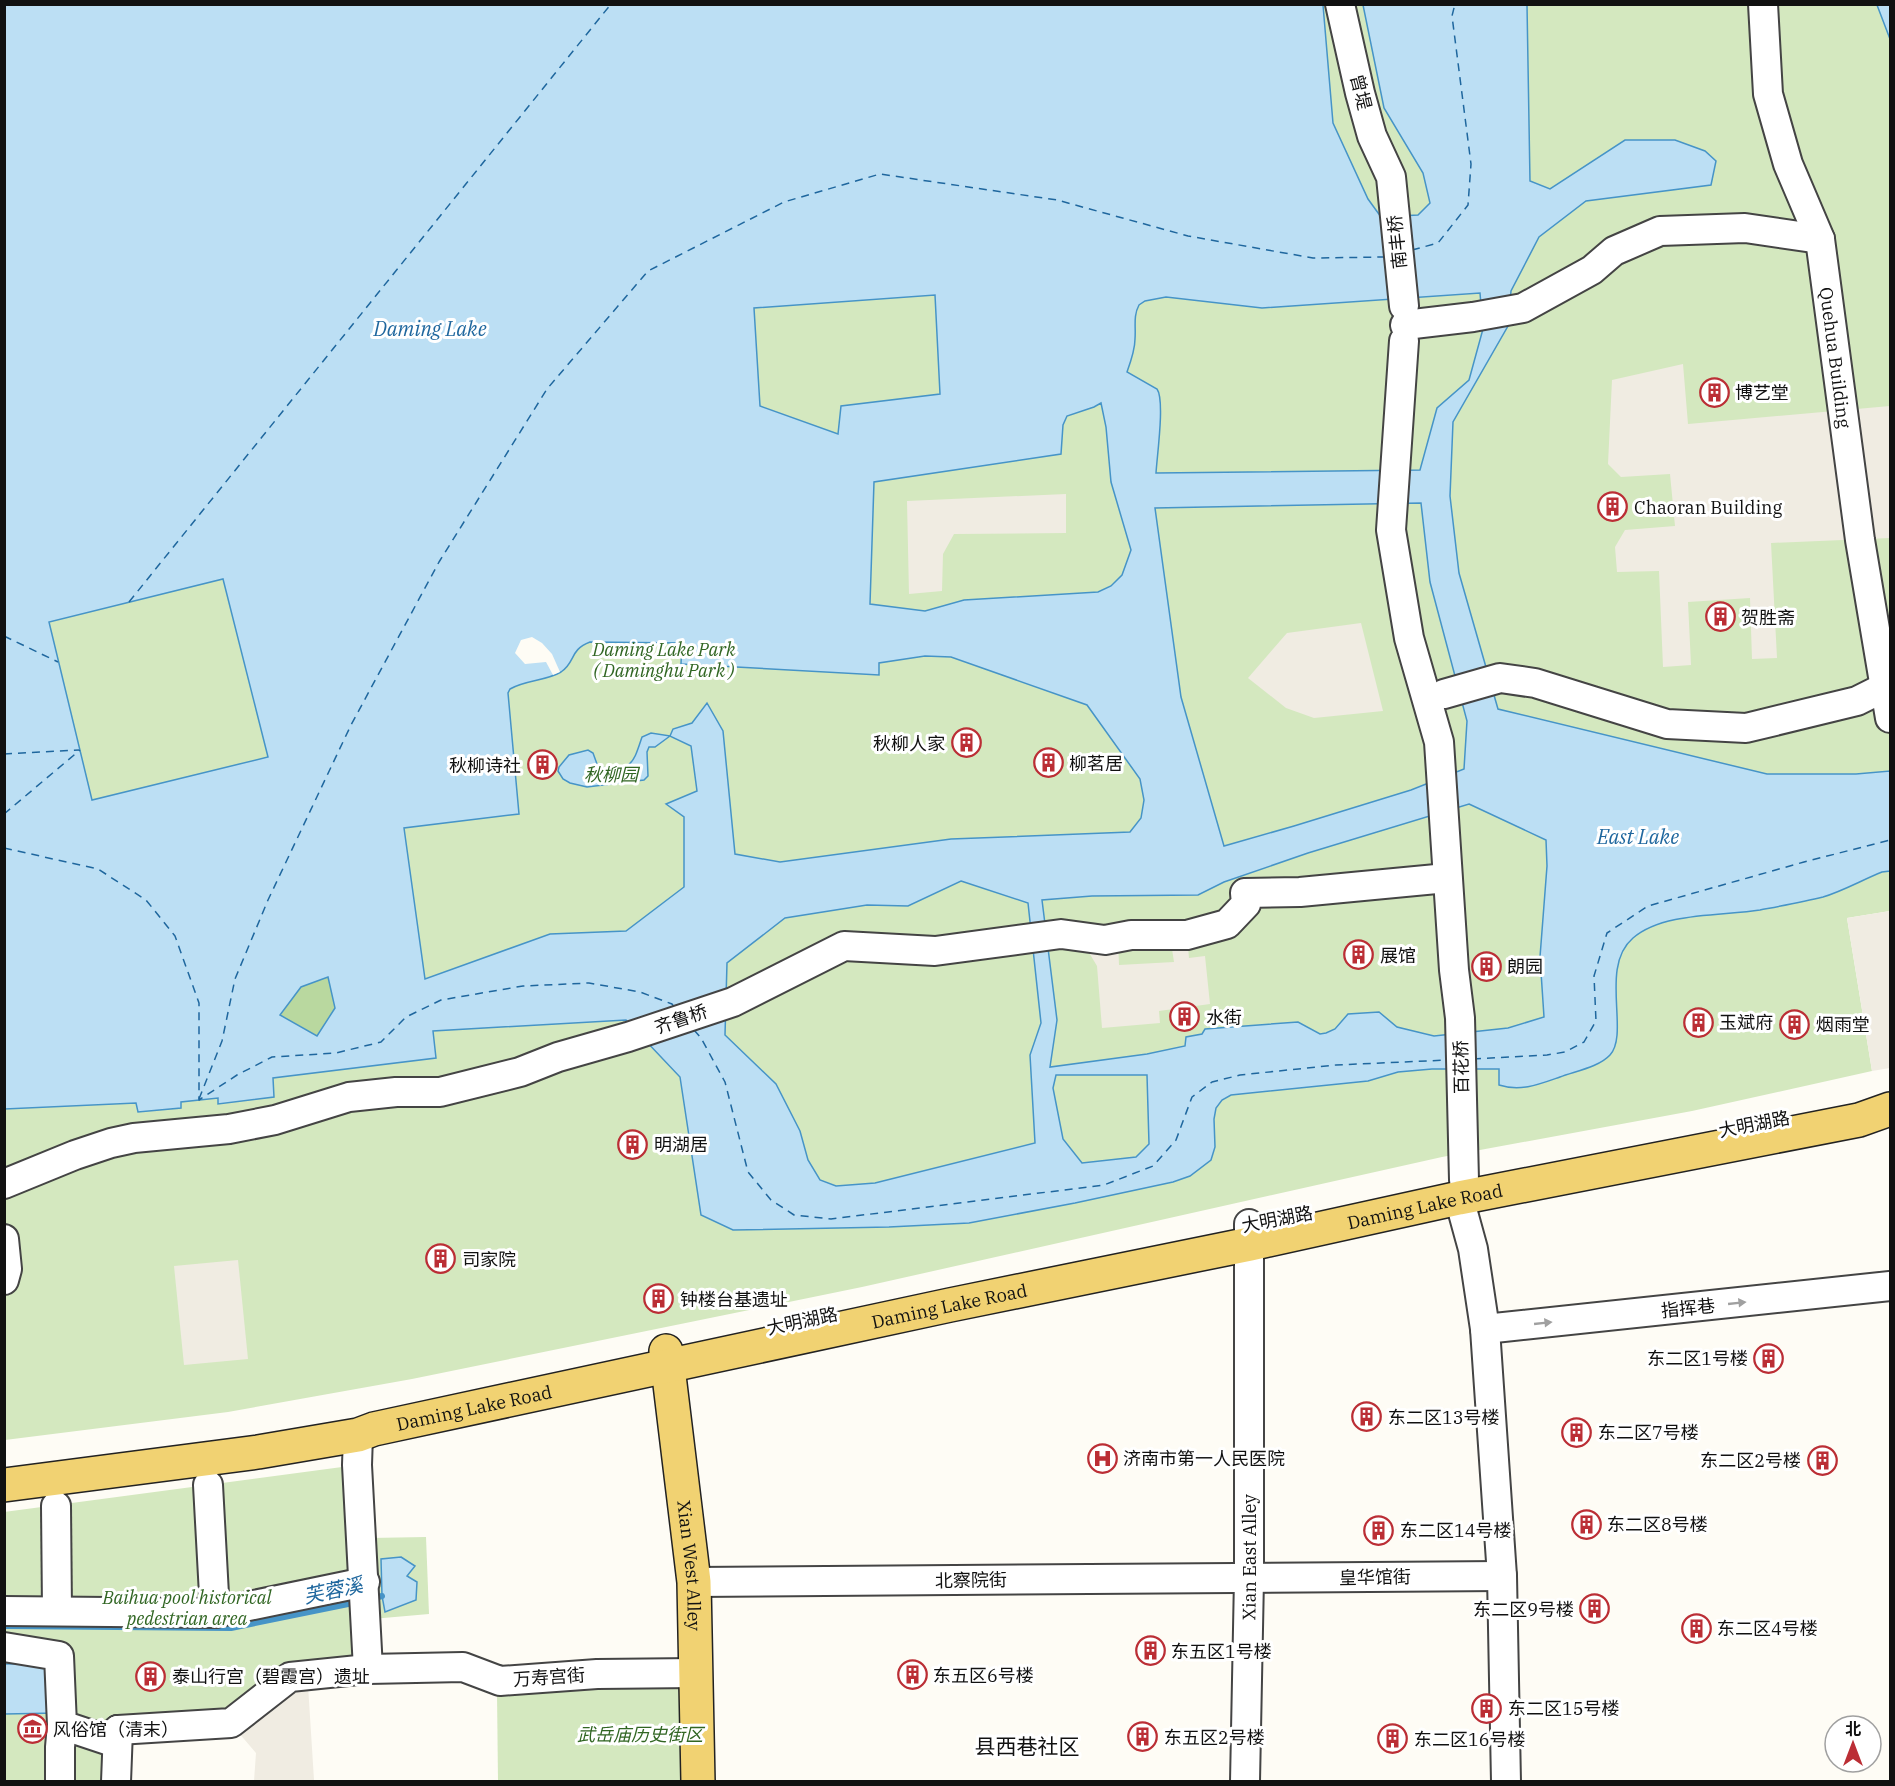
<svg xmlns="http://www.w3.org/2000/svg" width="1895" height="1786" font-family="'IBM Plex Serif','Noto Sans SC',serif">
  <rect width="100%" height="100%" fill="#fefcf5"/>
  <g fill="#d4e8bf">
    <path d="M4,5h1886v906l-43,7 25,153 -180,40 -250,46 -580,130 -450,92 -184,33 -223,28z"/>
    <path d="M357,1465l11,204 -78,8 -59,46 -113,7 -2,51h-111l-1,-269z"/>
    <path d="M426,1537l3,77 -57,5 -2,-81z"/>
    <path d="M685,1685l3,96h-190l-1,-88z"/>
  </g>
  <path fill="#b9d89f" d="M328,977l7,31 -18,28 -37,-20 21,-29z"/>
  <g fill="#f0ece2">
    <path d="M1683,364l5,60 202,-18v132l-119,5 6,115 -25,1 -2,-61 -62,4 3,63 -28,2 -4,-96 -42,1 -2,-25 10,-17 50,-4 -5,-52 -49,3 -13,-13 4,-84z"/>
    <path d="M1066,494v39l-112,1 -11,20 -1,37 -33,3 -2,-93z"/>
    <path d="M1361,623l22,88 -69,7 -28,-10 -38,-30 39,-45z"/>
    <path d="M1890,911v157l-18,3 -25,-153z"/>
    <path d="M1187,935l2,23 16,-2 5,48 -51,7 1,12 -58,5 -5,-62 -18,-30 39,2 1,27 55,-3 -4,-26z"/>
    <path d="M238,1260l10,99 -64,6 -10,-99z"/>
    <path d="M308,1685l6,95h85v1h-145l2,-28 -18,-21 52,-44z"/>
  </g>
  <g fill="#bcdff4" stroke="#4694c7" stroke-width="1.5" fill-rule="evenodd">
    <path d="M4,5h1319l10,118 35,76 13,18 37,-2 12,-12 -7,-30 -39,-65 -21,-103h164l3,176 20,8 75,-49h50l30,11 11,10 -5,24 -125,16 -47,36 -28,54 -3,35 -55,96 -3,74 9,77 39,136 269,65h89l34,-3v100l-8,1c-20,8 -39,19 -59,25 -20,5 -42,9 -63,13 -38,6 -97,2 -127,28 -34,29 -3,95 -23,117 -11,12 -34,16 -50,22 -20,7 -39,15 -61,8v-16h-67l-34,3 -30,9 -137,14 -9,5 -6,8 -2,11 1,28 -4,13 -21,16 -17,6 -98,21 -106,20 -80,4 -156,3 -32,-15 -21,-138 -54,-57 -193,11 3,27 -163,20 1,19 -56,7v-6l-37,4v6l-43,4 -2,-9 -131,6zM1480,293l3,36 -14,51 -32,28 -17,62 -264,3c1,-17 9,-73 1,-84l-30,-17c4,-11 8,-22 8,-33 1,-12 -2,-23 4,-34l6,-4 21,-4 96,11zM935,295l5,99 -99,12 -3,28 -78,-28 -6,-98zM1101,403l5,24 5,55 20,68 -9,25 -11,11 -13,6 -134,8 -39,11 -55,-7 4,-122 187,-28 2,-29 4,-9 27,-9zM1421,503l9,79 37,139 -3,48 -53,21 -117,36 -70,20 -43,-149 -26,-189zM223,579l45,178 -176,43 -43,-178zM590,642l92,1 -1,21 198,11v-12l46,-7 26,1 136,48 53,74 4,21 -3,18 -11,14 -179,7 -171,23 -45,-8 -12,-123 -16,-28 -15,20 -19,6 -3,7 -19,-3 -9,4c-9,27 -10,35 -43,30l-2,-3 -4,-11 -5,-3 -19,5 -10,12 -1,4 5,8 7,4 17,4 57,-7 4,-4 -1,-24 2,-5h6l15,-11 21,10 6,45 -31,13 18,13v70l-58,44 -76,3 -125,45 -21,-151 115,-14 -11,-121 2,-4c15,-9 36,-8 51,-17 15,-10 8,-22 29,-30zM1469,804l77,36 1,26 -7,91 4,60 -36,11 -74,8 -37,-9 -18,-15 -31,2 -13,15 -9,4 -6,1 -22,-12 -93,7 -3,5 -16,3 -1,9 -38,8 -97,13 7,-47 -15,-120 50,-4 106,-1 26,-13 84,-29zM961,881l67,22 13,120 -11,32 5,88 -160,40 -39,3 -16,-6 -12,-20 -8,-29 -24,-47 -51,-49 2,-72 58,-45 82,-13 41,1zM328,977l7,31 -18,28 -37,-21 21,-28zM1056,1075h91l2,69 -13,13 -54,6 -19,-24 -10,-51z"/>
    <path d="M1877,5h13v34z"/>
    <path d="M401,1557l14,9 -8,10 10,6 -1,18 -31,12 -3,-16 -1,-37z"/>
    <path d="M56,1663l1,50 -52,1 -1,-50z"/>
  </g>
  <path fill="#fefcf5" d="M532,637l10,6 10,11 8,18 -7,3 -7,-13 -21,2 -10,-11 6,-13z"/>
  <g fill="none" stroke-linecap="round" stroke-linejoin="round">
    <g stroke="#4694c7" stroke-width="6">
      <path d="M371,1599l11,-3"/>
      <path d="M4,1626l227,2 127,-26"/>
    </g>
    <g stroke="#1f679e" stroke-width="1.5" stroke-dasharray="8 6" stroke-linecap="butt">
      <path d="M1412,250l26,-7 30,-38 3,-41 -19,-148 3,-12"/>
      <path d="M129,602l482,-598"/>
      <path d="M4,636l54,26"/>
      <path d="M4,754l75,-4"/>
      <path d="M4,814l76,-64"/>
      <path d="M4,848l94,21 48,31 29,36 24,67v97l38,-25 35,-18 64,-4 45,-11 25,-25 35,-17 82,-14 66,-3 51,9 32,12 3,4"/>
      <path d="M694,1030l7,8 24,44 23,90 23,28 23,15 37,4 273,-34 49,-19 23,-26 16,-43 20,-15 28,-7 96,-10 112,-5"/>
      <path d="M1473,1059l74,-4 18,-3 19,-10 12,-21 -2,-45 13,-43 41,-27 156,-44 86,-22"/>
      <path d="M199,1099l23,-58 13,-62 33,-79 83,-175 88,-163 108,-173 101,-118 136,-69 96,-28 177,26 131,36 125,22 71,-1"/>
    </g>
    <defs>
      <g id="minor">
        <path d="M1340,4l20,89 12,43 19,41 13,129"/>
        <path id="s1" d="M1763,4l5,90 20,70 32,75 40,301 30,178"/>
        <path d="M1405,325l68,-8 50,-9 69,-38 22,-19 46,-20 85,-3 75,11"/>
        <path d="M1404,341l-13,189 18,108 30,104 15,228 6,48 4,162"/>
        <path d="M1444,694l56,-16 35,5 132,41 79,4 111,-27 28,-14"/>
        <path d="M4,1184l71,-29 36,-12 23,-5 95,-9 46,-9 74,-23 47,-5h44l80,-20 38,-15 70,-20 105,-35 111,-56 91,5 126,-17 44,6 26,-5h56l40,-11 19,-20 -1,-11 55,-1 147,-14"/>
        <path d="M1459,1198l14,51 12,80 17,247 4,206"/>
        <path d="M4,1239l3,30 -3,11"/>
        <path d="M1485,1329l405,-43"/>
        <path d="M358,1435l-1,30 11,204"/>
        <path d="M208,1485l7,128"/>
        <path d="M56,1506l1,104"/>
        <path d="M694,1582l808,-6"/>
        <path d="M4,1611l211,2 150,-31"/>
        <path d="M4,1647l55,9 3,69 45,15 11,-10"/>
        <path d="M118,1730l113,-7 59,-46 78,-8 95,-2 37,14 97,-7 99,-1"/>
        <path d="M60,1782v-35l2,-22"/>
        <path d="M116,1782l2,-52"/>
        <path id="s2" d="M1245,1782l4,-204v-354"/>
      </g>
      <g id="major">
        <path id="s3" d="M666,1351l28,231 4,200"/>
        <path id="s4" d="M4,1485l254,-33 100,-17 16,-6 576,-124 300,-61 209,-46 400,-78 31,-11"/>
      </g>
    </defs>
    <use href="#minor" stroke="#444" stroke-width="32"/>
    <use href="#major" stroke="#222" stroke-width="36"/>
    <use href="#minor" stroke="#fff" stroke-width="28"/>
    <use href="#major" stroke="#f1d272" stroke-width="33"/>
  </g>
  <defs><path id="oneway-solid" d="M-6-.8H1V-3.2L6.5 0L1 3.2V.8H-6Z" transform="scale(1.5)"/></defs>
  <g fill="#a0a0a0">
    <use href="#oneway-solid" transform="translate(1737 1303) rotate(-6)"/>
    <use href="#oneway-solid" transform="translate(1543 1323) rotate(-6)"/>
  </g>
  <defs>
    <symbol id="building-ring" viewBox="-11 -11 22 22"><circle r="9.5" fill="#fff" stroke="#bb2e35" stroke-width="1.5"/><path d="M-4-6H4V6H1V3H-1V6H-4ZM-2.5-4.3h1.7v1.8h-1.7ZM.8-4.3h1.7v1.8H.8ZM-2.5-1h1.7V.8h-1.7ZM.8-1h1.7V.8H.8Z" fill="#bb2e35"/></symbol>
    <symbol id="hospital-ring" viewBox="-11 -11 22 22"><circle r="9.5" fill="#fff" stroke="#bb2e35" stroke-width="1.5"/><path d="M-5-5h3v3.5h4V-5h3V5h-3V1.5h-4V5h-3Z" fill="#bb2e35"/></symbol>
    <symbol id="museum-ring" viewBox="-11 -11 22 22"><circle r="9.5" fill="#fff" stroke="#bb2e35" stroke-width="1.5"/><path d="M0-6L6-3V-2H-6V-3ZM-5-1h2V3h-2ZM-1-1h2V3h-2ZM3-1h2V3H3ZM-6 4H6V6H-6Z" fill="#bb2e35"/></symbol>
  </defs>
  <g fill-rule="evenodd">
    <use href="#building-ring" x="1698" y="376" width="33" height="33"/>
    <use href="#building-ring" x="1596" y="490" width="33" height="33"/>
    <use href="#building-ring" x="1704" y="600" width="33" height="33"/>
    <use href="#building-ring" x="950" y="726" width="33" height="33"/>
    <use href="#building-ring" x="1032" y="746" width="33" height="33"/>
    <use href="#building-ring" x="526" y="748" width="33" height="33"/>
    <use href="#building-ring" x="1342" y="938" width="33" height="33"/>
    <use href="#building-ring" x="1470" y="950" width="33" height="33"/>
    <use href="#building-ring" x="1168" y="1000" width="33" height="33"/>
    <use href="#building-ring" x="1682" y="1006" width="33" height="33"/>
    <use href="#building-ring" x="1778" y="1008" width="33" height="33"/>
    <use href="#building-ring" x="616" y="1128" width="33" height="33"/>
    <use href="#building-ring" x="424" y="1242" width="33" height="33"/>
    <use href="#building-ring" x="642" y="1282" width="33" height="33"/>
    <use href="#building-ring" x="1752" y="1342" width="33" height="33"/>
    <use href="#building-ring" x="1350" y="1400" width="33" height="33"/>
    <use href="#building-ring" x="1560" y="1416" width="33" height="33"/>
    <use href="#hospital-ring" x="1086" y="1442" width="33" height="33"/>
    <use href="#building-ring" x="1806" y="1444" width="33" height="33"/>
    <use href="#building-ring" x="1570" y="1508" width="33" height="33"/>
    <use href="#building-ring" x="1362" y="1514" width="33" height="33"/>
    <use href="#building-ring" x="1578" y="1592" width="33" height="33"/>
    <use href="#building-ring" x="1680" y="1612" width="33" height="33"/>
    <use href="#building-ring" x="1134" y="1634" width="33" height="33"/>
    <use href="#building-ring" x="896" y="1658" width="33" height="33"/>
    <use href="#building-ring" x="134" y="1660" width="33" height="33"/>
    <use href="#building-ring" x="1470" y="1692" width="33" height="33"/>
    <use href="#museum-ring" x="16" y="1712" width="33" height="33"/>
    <use href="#building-ring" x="1126" y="1720" width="33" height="33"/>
    <use href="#building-ring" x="1376" y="1722" width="33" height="33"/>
  </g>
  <g text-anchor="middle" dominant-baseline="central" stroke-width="6" stroke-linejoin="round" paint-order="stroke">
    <g font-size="18" fill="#111" stroke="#fff">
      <text transform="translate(1361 92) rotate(76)">曾堤</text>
      <text transform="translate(1397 242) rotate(-96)">南丰桥</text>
      <text stroke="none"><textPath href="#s1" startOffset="364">Quehua Building</textPath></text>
      <text transform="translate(681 1019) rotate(-19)">齐鲁桥</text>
      <text transform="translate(1461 1067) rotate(-91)">百花桥</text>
      <text transform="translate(1754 1124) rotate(-11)">大明湖路</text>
      <text stroke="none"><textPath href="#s4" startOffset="1449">Daming Lake Road</textPath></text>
      <text transform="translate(1277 1219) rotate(-11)">大明湖路</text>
      <text stroke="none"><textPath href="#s4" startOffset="963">Daming Lake Road</textPath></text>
      <text transform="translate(1688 1308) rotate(-6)">指挥巷</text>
      <text transform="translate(802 1321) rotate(-12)">大明湖路</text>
      <text stroke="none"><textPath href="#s4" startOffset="477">Daming Lake Road</textPath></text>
      <text stroke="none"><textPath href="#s2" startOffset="225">Xian East Alley</textPath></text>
      <text stroke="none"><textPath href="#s3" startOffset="216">Xian West Alley</textPath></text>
      <text transform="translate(1375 1577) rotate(-1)">皇华馆街</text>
      <text transform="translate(971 1580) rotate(-1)">北察院街</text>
      <text transform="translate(549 1677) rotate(-4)">万寿宫街</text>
    </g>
    <g font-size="18" fill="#111" stroke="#fff" text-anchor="start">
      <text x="1735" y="392">博艺堂</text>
      <text x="1634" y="507">Chaoran Building</text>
      <text x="1741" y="617">贺胜斋</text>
      <text x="945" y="743" text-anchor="end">秋柳人家</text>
      <text x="1069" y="763">柳茗居</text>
      <text x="521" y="765" text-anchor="end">秋柳诗社</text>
      <text x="1380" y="955">展馆</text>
      <text x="1507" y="966">朗园</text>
      <text x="1206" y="1017">水街</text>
      <text x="1719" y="1022">玉斌府</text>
      <text x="1816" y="1024">烟雨堂</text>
      <text x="654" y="1144">明湖居</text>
      <text x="462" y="1259">司家院</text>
      <text x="680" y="1299">钟楼台基遗址</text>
      <text x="1748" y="1358" text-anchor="end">东二区1号楼</text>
      <text x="1388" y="1417">东二区13号楼</text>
      <text x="1598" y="1432">东二区7号楼</text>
      <text x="1123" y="1458">济南市第一人民医院</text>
      <text x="1801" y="1460" text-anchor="end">东二区2号楼</text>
      <text x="1607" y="1524">东二区8号楼</text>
      <text x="1400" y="1530">东二区14号楼</text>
      <text x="1574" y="1609" text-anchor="end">东二区9号楼</text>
      <text x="1717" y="1628">东二区4号楼</text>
      <text x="1171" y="1651">东五区1号楼</text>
      <text x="933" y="1675">东五区6号楼</text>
      <text x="172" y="1676">泰山行宫（碧霞宫）遗址</text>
      <text x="1508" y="1708">东二区15号楼</text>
      <text x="53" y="1729">风俗馆（清末）</text>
      <text x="1164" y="1737">东五区2号楼</text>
      <text x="1414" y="1739">东二区16号楼</text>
    </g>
    <g font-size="18" font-style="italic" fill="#316623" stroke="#fff">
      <text x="664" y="649">Daming Lake Park<tspan x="664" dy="21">( Daminghu Park )</tspan></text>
      <text x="611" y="774">秋柳园</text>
      <text x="187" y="1597">Baihua pool historical<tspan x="187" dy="21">pedestrian area</tspan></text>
      <text x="640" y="1734">武岳庙历史街区</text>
    </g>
    <g font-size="20" font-style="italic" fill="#1f679e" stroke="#fff">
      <text x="430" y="328">Daming Lake</text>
      <text x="1638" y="836">East Lake</text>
      <text transform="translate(333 1590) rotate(-12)">芙蓉溪</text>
    </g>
    <g font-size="21" fill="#111" stroke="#fff">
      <text x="1027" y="1746">县西巷社区</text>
    </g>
  </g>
  <rect width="1895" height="1786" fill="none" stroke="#111111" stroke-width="12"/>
  <g transform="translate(1853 1744)"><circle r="28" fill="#ffffff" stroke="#a0a0a0" stroke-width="1.5"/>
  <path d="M0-4.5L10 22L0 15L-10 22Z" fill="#bb2e35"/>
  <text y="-9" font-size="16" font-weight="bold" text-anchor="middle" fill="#111111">北</text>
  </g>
</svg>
